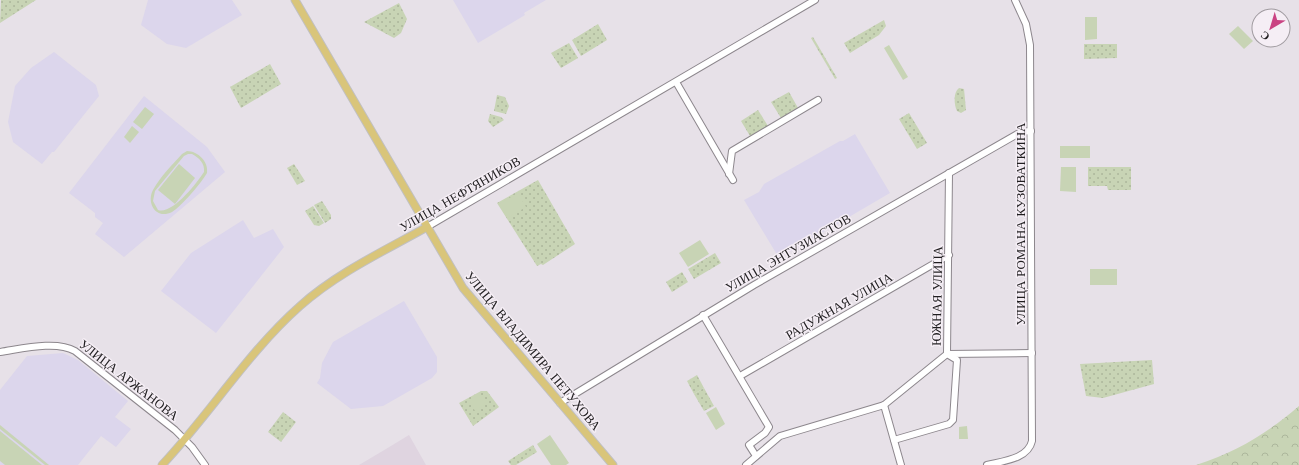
<svg xmlns="http://www.w3.org/2000/svg" width="1299" height="465" font-family="'Libre Baskerville',serif">
  <defs>
    <pattern id="green-dots" width="8" height="8" patternUnits="userSpaceOnUse"><rect width="8" height="8" fill="#c8d4b5"/><path d="M2 2h.1M6 6h.1" fill="none" stroke="#acb69b" stroke-width="1.8" stroke-linecap="round"/></pattern>
    <pattern id="forest-crowns" width="20" height="18" patternUnits="userSpaceOnUse"><rect width="20" height="18" fill="#c8d4b5"/><path d="M2 6a3 3 0 1 1 6 0M12 15a3 3 0 1 1 6 0" fill="none" stroke="#acb69b"/></pattern>
  </defs>
  <rect width="100%" height="100%" fill="#e7e1e8"/>
  <path fill="#dfd4e0" d="M409,435l17,30h-67l27,-16z"/>
  <g fill="#dcd6ec">
    <path d="M148,0h84l10,15 -56,33 -19,-4 -26,-19z"/>
    <path d="M453,0h93l-22,13 1,2 -47,28z"/>
    <path d="M54,52l42,33 3,11 -45,56h-2l-10,12 -29,-22 -5,-20 7,-36 16,-18z"/>
    <path d="M144,96l63,51 18,25 -101,85 -29,-23 8,-11 -8,-6v-4l-26,-20z"/>
    <path d="M855,134l35,59 -111,65 -35,-58 15,-8 5,-8 76,-43h3z"/>
    <path d="M243,220l11,18 19,-9 11,18 -68,86 -55,-42 30,-38z"/>
    <path d="M404,301l33,56v15l-5,6 -49,28 -32,3 -34,-26 3,-5 2,-15 11,-21z"/>
    <path d="M63,353l15,7 50,41 -13,16 16,12 -15,18 -15,-11 -23,29h-78v-75l27,-34z"/>
  </g>
  <g fill="url(#green-dots)">
    <path d="M1,0h35l-36,23z"/>
    <path d="M399,3l8,16 -6,14 -7,5 -30,-16z"/>
    <path d="M884,20l2,6 -7,9 -29,18 -6,-10z"/>
    <path d="M598,24l9,16 -26,16 -9,-16z"/>
    <path d="M813,37l24,41 -2,1 -24,-41z"/>
    <path d="M569,43l9,15 -17,10 -10,-15z"/>
    <path d="M1084,44h33v14l-33,1z"/>
    <path d="M270,64l11,20 -40,24 -11,-21z"/>
    <path d="M959,88l5,1 2,21 -5,3 -4,-2c-3,-6 -4,-19 2,-23z"/>
    <path d="M789,92l9,16 -17,10 -10,-16z"/>
    <path d="M497,95l8,2 4,9 -3,8 -12,-3z"/>
    <path d="M758,110l10,16 -18,10 -9,-15z"/>
    <path d="M909,113l18,30 -10,6 -18,-30z"/>
    <path d="M490,114l11,3 3,3 -11,7 -5,-6z"/>
    <path d="M294,164l11,17 -8,4 -10,-17z"/>
    <path d="M1088,167h43v23h-23l-1,-4h-19z"/>
    <path d="M538,180l37,64 -32,21 -2,-1 -4,2 -40,-63z"/>
    <path d="M322,201l9,14v4l-6,4 -11,-18z"/>
    <path d="M313,206l11,17 -5,3 -5,-1 -9,-14z"/>
    <path d="M715,253l6,10 -27,16 -6,-10z"/>
    <path d="M682,272l6,10 -16,10 -6,-10z"/>
    <path d="M1152,360l2,24 -51,14 -17,-2 -6,-32z"/>
    <path d="M697,375l7,13 -10,6 -7,-13z"/>
    <path d="M704,388l10,18 -10,5 -10,-17z"/>
    <path d="M481,391h6l12,16 -26,19 -14,-23z"/>
    <path d="M283,412l13,10 -15,20 -13,-10z"/>
    <path d="M533,445l4,7 -21,13h-5l-3,-4z"/>
  </g>
  <path fill="url(#forest-crowns)" d="M1299,406v59h-103c42,-14 70,-31 103,-59z"/>
  <g fill="#c8d4b5" fill-rule="evenodd">
    <path d="M1085,17h12v22l-12,1z"/>
    <path d="M1238,26l15,15 -9,8 -15,-15z"/>
    <path d="M889,45l19,32 -5,3 -19,-32z"/>
    <path d="M145,107l9,7 -12,15 -9,-7z"/>
    <path d="M132,126l7,6 -9,11 -6,-6z"/>
    <rect x="1060" y="146" width="30" height="12"/>
    <path d="M187,151c11,0 22,11 20,22 -5,9 -26,34 -35,39 -16,8 -26,-9 -19,-22 7,-13 19,-25 29,-36zM188,154h4c7,4 13,9 12,18 -7,11 -32,43 -46,38l-5,-9 2,-10 29,-35z"/>
    <path d="M179,164l16,14 -20,26 -17,-14z"/>
    <path d="M1061,167h15v25l-16,-1z"/>
    <path d="M518,193l8,14 -19,11 -8,-14z"/>
    <path d="M700,240l9,14 -21,13 -9,-14z"/>
    <rect x="1090" y="269" width="27" height="16"/>
    <path d="M479,394l6,10 -10,7 -6,-11z"/>
    <path d="M716,407l9,17 -9,6 -10,-17z"/>
    <path d="M0,425l49,40h-4l-45,-36z"/>
    <path d="M967,426l1,13h-9v-12z"/>
    <path d="M0,431l42,34h-37l-5,-4z"/>
    <path d="M550,435l19,28 -3,2h-15l-14,-21z"/>
  </g>
  <g fill="none" stroke-linecap="round" stroke-linejoin="round">
    <defs>
      <g id="minor">
        <path d="M676,82l57,98"/>
        <path d="M729,174l3,-23 86,-51"/>
        <path d="M427,227l388,-227"/>
        <path d="M703,315l66,112 -4,6 -16,12 7,11"/>
        <path d="M0,352c21,-3 56,-12 75,-1l100,79 17,17 13,18"/>
        <path d="M947,354l85,-1"/>
        <path d="M740,376l209,-121"/>
        <path d="M560,403l194,-118 267,-153 10,-1"/>
        <path d="M884,405l17,60"/>
        <path d="M894,440l55,-16 4,-4 4,-60 -10,-6"/>
        <path d="M746,465l34,-29 104,-31 63,-51 2,-181"/>
        <path d="M987,465c16,-4 41,-6 45,-24l-2,-396 -4,-21 -11,-24"/>
      </g>
      <g id="major">
        <path d="M295,0l168,288 150,177"/>
        <path d="M162,465c48,-51 86,-113 138,-159 37,-33 84,-55 127,-79"/>
      </g>
    </defs>
    <use href="#minor" stroke="#8d878d" stroke-width="8"/>
    <use href="#major" stroke="#c1c0c1" stroke-width="9"/>
    <use href="#minor" stroke="#fff" stroke-width="6"/>
    <use href="#major" stroke="#d9c57a" stroke-width="7"/>
  </g>
  <g text-anchor="middle" dominant-baseline="central" stroke-width="3" stroke-linejoin="round" paint-order="stroke">
    <g font-size="13" fill="#201e20" stroke="#f5eef5">
      <text transform="translate(460 194) rotate(-30)">УЛИЦА НЕФТЯНИКОВ</text>
      <text transform="translate(1020 224) rotate(-90)">УЛИЦА РОМАНА КУЗОВАТКИНА</text>
      <text transform="translate(788 253) rotate(-30)">УЛИЦА ЭНТУЗИАСТОВ</text>
      <text transform="translate(937 296) rotate(-89)">ЮЖНАЯ УЛИЦА</text>
      <text transform="translate(839 306) rotate(-30)">РАДУЖНАЯ УЛИЦА</text>
      <text transform="translate(533 351) rotate(50)">УЛИЦА ВЛАДИМИРА ПЕТУХОВА</text>
      <text transform="translate(129 380) rotate(38)">УЛИЦА АРЖАНОВА</text>
    </g>
  </g>
  <g transform="translate(1271 28) rotate(218)"><circle r="19" fill="#f5eef5" stroke="#a09ba0"/>
  <path d="M0-3L7 15L0 10L-7 15Z" fill="#ca4383"/>
  <text y="-6" font-size="11" font-weight="bold" text-anchor="middle" fill="#201e20">С</text>
  </g>
</svg>
